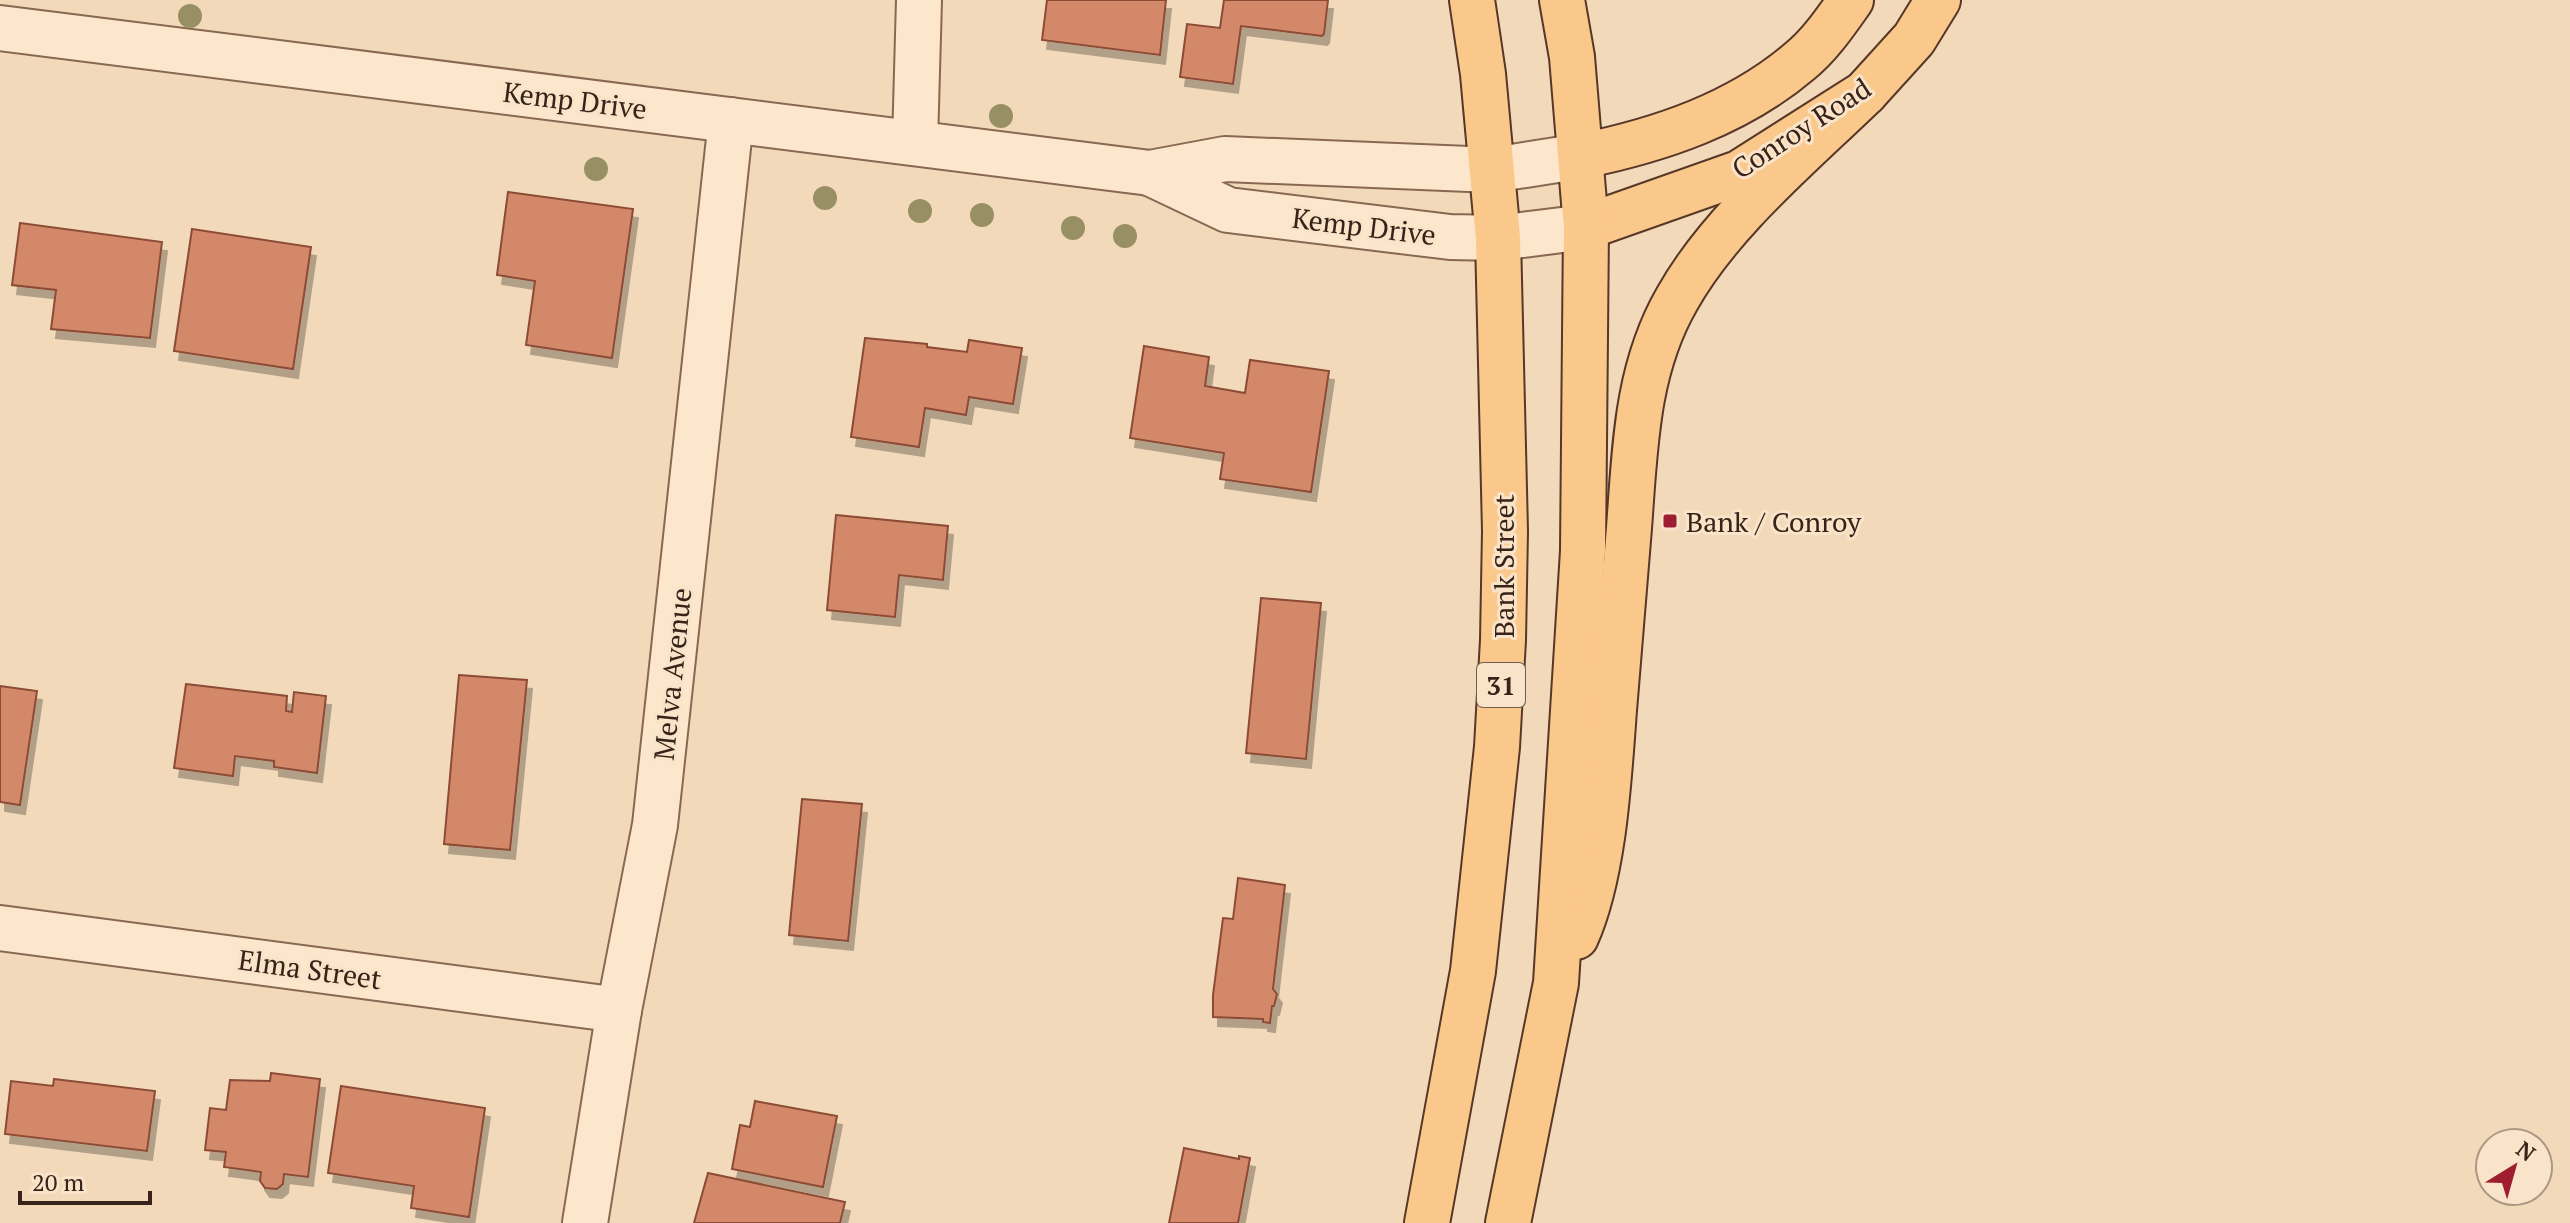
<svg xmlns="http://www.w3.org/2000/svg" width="2570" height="1223" font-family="'PT Serif',serif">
  <defs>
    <filter id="shadow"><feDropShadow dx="5" dy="9" stdDeviation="0" flood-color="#0004"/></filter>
  </defs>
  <rect width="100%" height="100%" fill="#f2d9b9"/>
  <g fill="#d4886b" stroke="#8b4c36" stroke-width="2" filter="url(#shadow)">
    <path d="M1047,0h119l-6,55 -118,-15z"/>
    <path d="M1224,0h104l-4,34 -2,2 -81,-10 -8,58 -53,-7 7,-53 33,4z"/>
    <path d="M508,192l125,17 -21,149 -86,-13 9,-64 -38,-6z"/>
    <path d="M20,223l142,19 -12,96 -99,-9 5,-39 -44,-5z"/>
    <path d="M192,229l119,18 -18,122 -119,-18z"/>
    <path d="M865,338l62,6v3l40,5 2,-12 53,8 -9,56 -44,-7 -3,18 -41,-7 -6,39 -68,-10z"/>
    <path d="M1144,346l65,11 -4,29 40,7 5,-33 79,11 -18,121 -91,-13 4,-26 -94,-15z"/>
    <path d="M836,515l112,11 -5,54 -44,-5 -4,42 -68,-7z"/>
    <path d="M1261,598l60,5 -15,156 -60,-6z"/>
    <path d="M459,675l68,5 -17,170 -66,-6z"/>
    <path d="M186,684l101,12 -1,15 6,1 2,-20 32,4 -9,77 -43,-6v-6l-39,-5 -2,20 -59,-8z"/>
    <path d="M0,686l37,5 -17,114 -20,-3z"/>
    <path d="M802,799l60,5 -14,137 -59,-6z"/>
    <path d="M1238,878l47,7 -12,104 4,5 -3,12h-2l-2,17 -7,-1v-3l-50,-2v-22l10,-77 10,1z"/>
    <path d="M271,1073l49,6 -12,98 -24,-3 -1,10 -6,5 -12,-1 -5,-7 1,-9 -37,-5 2,-15 -21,-2 5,-42 16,2 4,-30 40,1z"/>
    <path d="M54,1079l101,12 -8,60 -142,-17 6,-53 42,5z"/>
    <path d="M341,1086l144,22 -16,109 -58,-9 3,-22 -86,-13z"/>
    <path d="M755,1101l82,15 -14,71 -91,-18 8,-44 10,2z"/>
    <path d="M1184,1148l55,11v-3l11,2 -12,65h-69z"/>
    <path d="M708,1173l137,29 -5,21h-146z"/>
  </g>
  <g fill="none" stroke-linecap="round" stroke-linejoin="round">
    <defs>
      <g id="minor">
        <path d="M0,28l1150,145 75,-14 268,11 89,-14"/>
        <path d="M915,143l4,-143"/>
        <path d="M1150,173l78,37 222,27 48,1 88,-11"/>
        <path d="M0,928l619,82"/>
        <path d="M585,1223l34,-213 36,-185 76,-705"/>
      </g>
      <g id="major">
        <path d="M1582,156c78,-16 156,-42 218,-95 20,-16 36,-40 51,-61"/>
        <path d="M1586,227l153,-54 126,-80 49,-54 24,-39"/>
        <path d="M1576,937c28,-62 33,-159 38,-227 5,-61 10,-121 15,-182 6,-79 7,-158 48,-229 43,-77 124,-144 188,-206"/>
        <path d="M1427,1223l46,-252 24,-224 6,-107 2,-109 -7,-293 -15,-164 -11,-74"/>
        <path d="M1508,1223l48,-240 27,-432 3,-324 -14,-170 -10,-57"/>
      </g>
    </defs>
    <use href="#minor" stroke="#896852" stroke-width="48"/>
    <use href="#major" stroke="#563728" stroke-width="48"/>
    <use href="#minor" stroke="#fce7cd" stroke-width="44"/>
    <use href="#major" stroke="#fbc88b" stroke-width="44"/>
  </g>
  <g fill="#989064">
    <circle cx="190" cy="16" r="12"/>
    <circle cx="1001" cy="116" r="12"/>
    <circle cx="596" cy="169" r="12"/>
    <circle cx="825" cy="198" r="12"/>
    <circle cx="920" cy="211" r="12"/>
    <circle cx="982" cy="215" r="12"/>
    <circle cx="1073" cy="228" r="12"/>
    <circle cx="1125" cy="236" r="12"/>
  </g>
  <rect fill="#9e1d30" stroke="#f9e4c9" stroke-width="3" x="1662" y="513" width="16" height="16" rx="4"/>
  <g text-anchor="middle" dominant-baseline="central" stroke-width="6" stroke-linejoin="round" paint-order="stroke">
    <rect fill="#f9e4c9" stroke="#715d4e" stroke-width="2" x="1477" y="663" width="48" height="44" rx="6"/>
    <g font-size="26" font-weight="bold" fill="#372319">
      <text x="1501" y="685">31</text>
    </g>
    <g font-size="28" fill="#372319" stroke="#f9e4c9">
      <text transform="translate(575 100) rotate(7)">Kemp Drive</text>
      <text transform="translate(1801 128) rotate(-33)">Conroy Road</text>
      <text transform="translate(1364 226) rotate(7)">Kemp Drive</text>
      <text transform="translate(1503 566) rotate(-90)">Bank Street</text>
      <text transform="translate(672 674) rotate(-84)">Melva Avenue</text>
      <text transform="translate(310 969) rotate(8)">Elma Street</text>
    </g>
    <g font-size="28" fill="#372319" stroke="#f9e4c9" text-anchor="start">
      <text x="1686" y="521">Bank / Conroy</text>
    </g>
  </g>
  <g transform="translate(2514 1167) rotate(37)"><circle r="38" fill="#f9e4c9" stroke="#ab9783" stroke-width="2"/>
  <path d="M0-6L14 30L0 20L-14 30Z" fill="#9e1d30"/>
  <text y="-12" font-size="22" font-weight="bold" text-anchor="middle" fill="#372319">N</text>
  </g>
  <path d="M20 1191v12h130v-12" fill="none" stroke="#372319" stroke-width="4"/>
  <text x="32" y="1191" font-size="24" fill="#372319" stroke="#f9e4c9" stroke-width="6" paint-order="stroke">20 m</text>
</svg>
